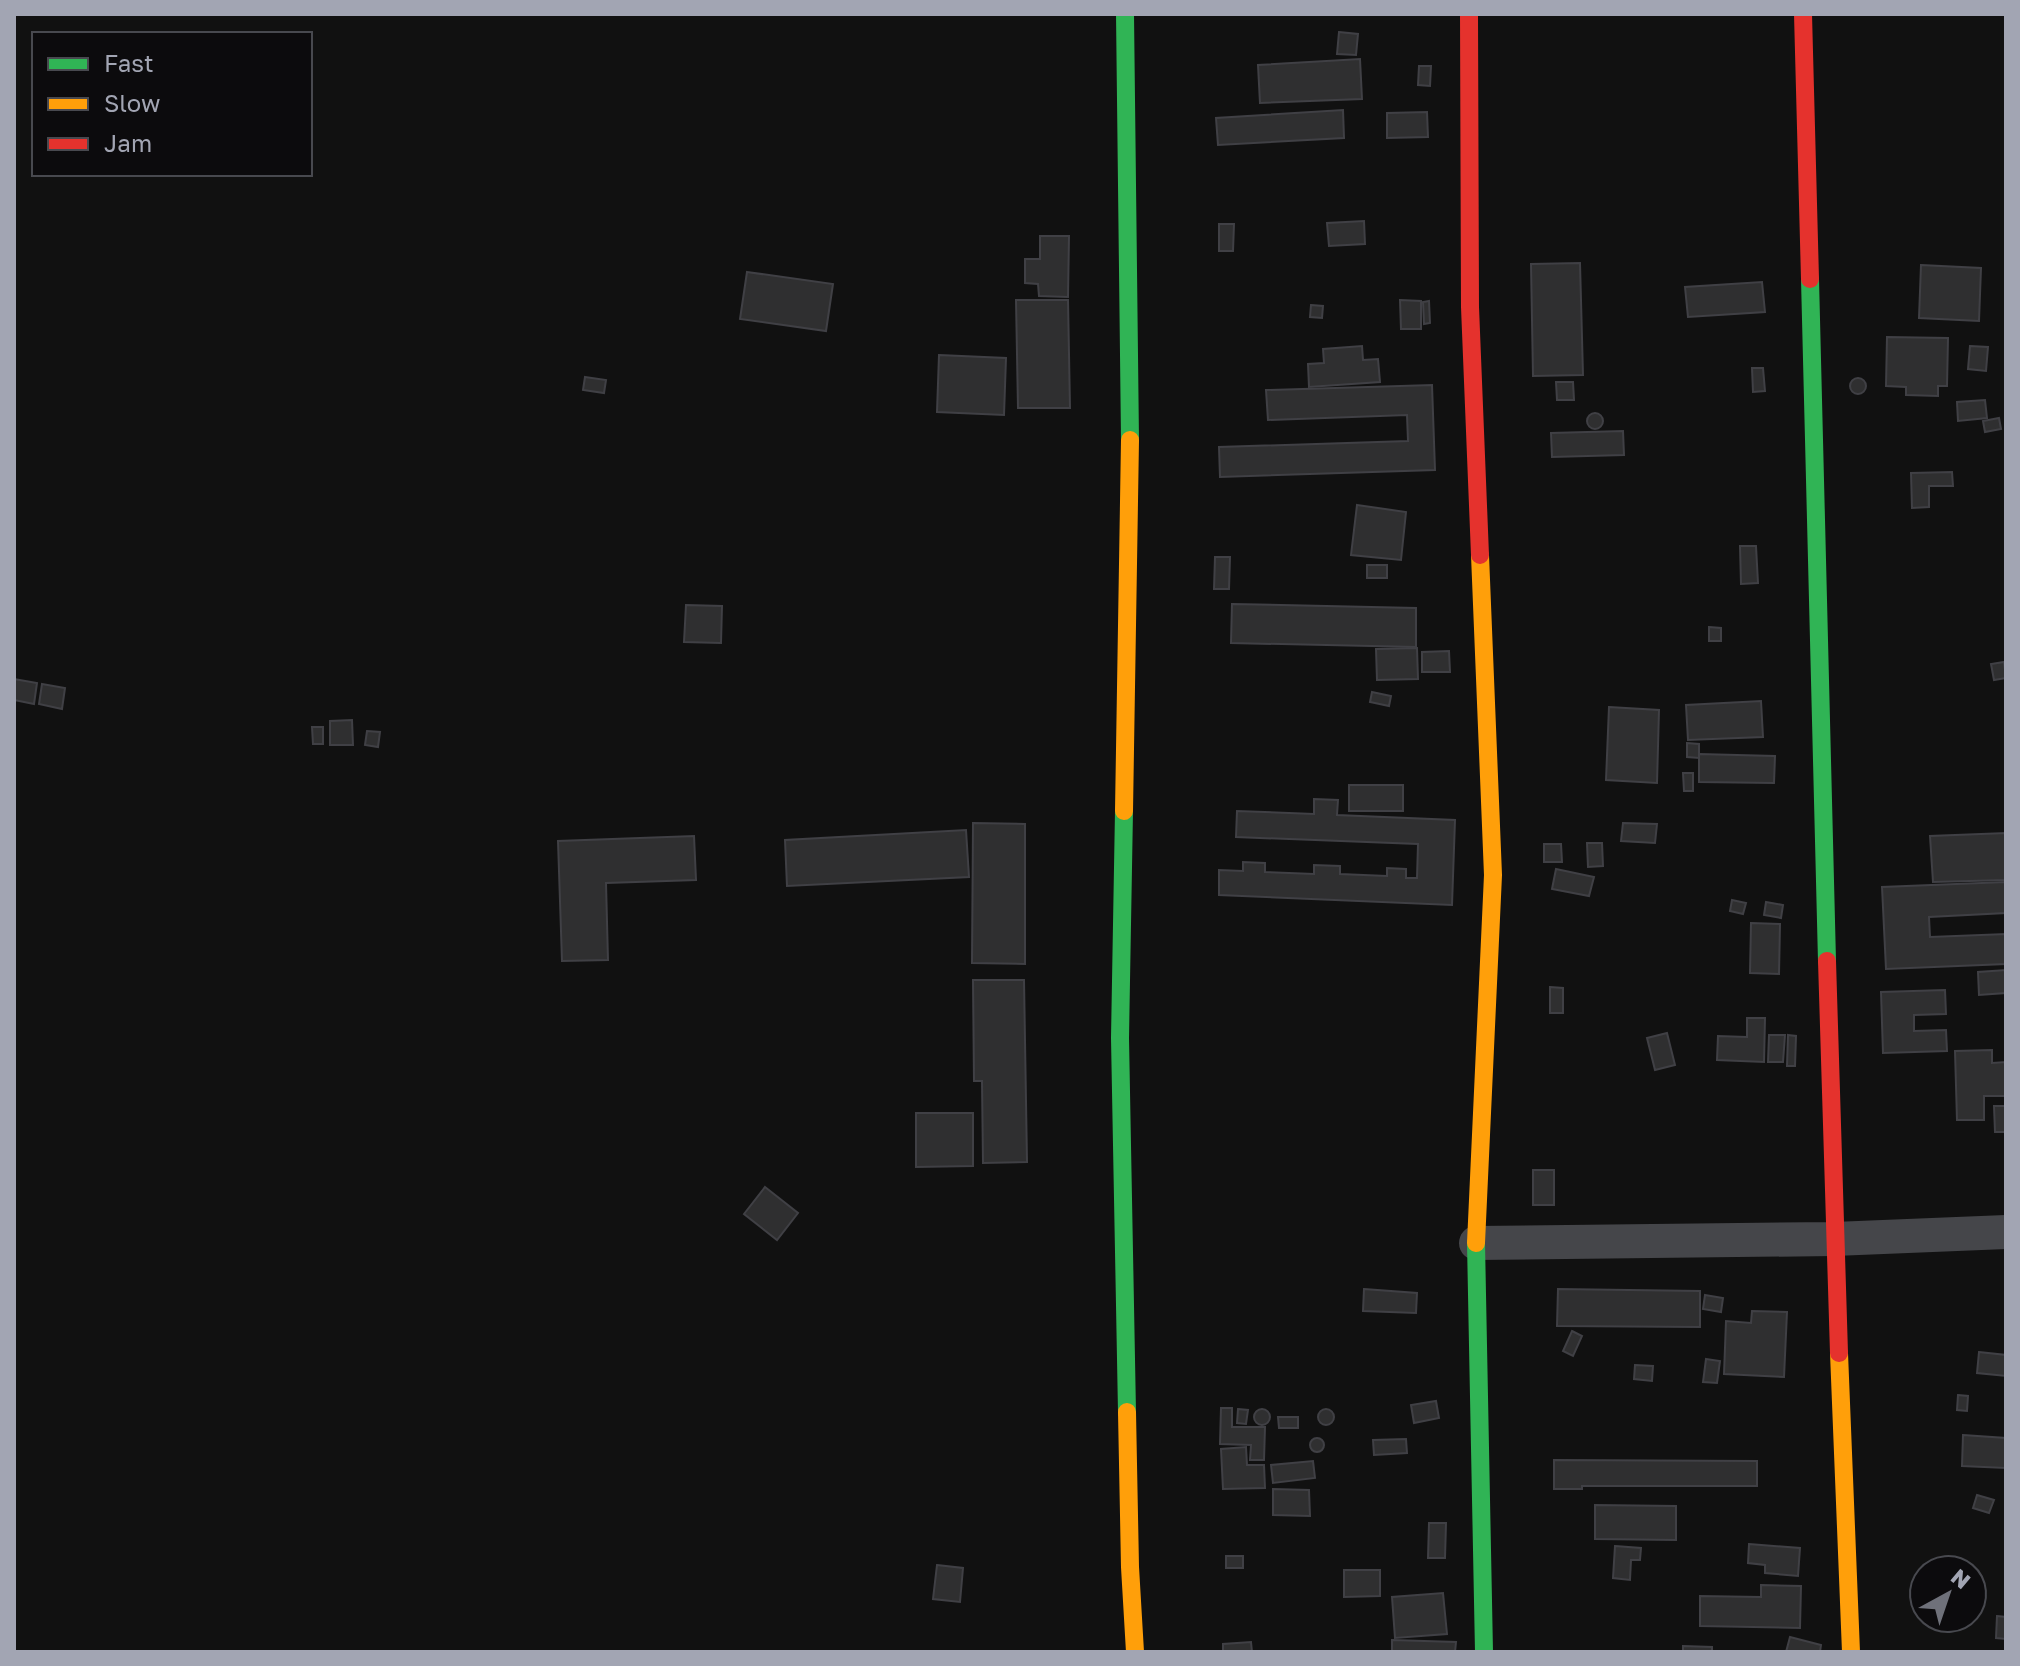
<svg xmlns="http://www.w3.org/2000/svg" width="2020" height="1666" font-family="'Golos Text',sans-serif">
  <rect width="100%" height="100%" fill="#111"/>
  <g fill="#2f2f30" stroke="#404045" stroke-width="2">
    <path d="M1339,32l19,2 -2,21 -19,-1z"/>
    <path d="M1360,59l2,40 -102,4 -2,-38z"/>
    <path d="M1419,66h12l-1,20 -12,-1z"/>
    <path d="M1343,110l1,28 -126,7 -2,-27z"/>
    <path d="M1427,112l1,25 -41,1v-25z"/>
    <path d="M1364,221l1,23 -36,2 -2,-23z"/>
    <path d="M1219,224h15l-1,27h-14z"/>
    <path d="M1040,236h29l-1,61 -29,-1 -1,-12 -13,-1v-24h15z"/>
    <path d="M1580,263l3,112 -50,1 -2,-112z"/>
    <path d="M1921,265l60,3 -2,53 -60,-3z"/>
    <path d="M747,272l86,12 -7,47 -86,-12z"/>
    <path d="M1762,282l3,30 -77,5 -3,-30z"/>
    <path d="M1016,300h52l2,108h-52z"/>
    <path d="M1400,300l21,1v28h-20z"/>
    <path d="M1429,301l1,22 -6,1 -1,-22z"/>
    <path d="M1311,305l12,1 -1,12 -12,-1z"/>
    <path d="M1887,337l61,1 -1,48h-9v10l-32,-1v-8l-20,-1z"/>
    <path d="M1362,346l1,14 15,-1 2,23 -71,5 -1,-23 16,-1 -1,-14z"/>
    <path d="M1970,346l18,1 -2,24 -18,-2z"/>
    <path d="M939,355l67,3 -2,57 -67,-3z"/>
    <path d="M1752,368h11l2,23 -12,1z"/>
    <path d="M585,377l21,3 -2,13 -21,-3z"/>
    <circle cx="1858" cy="386" r="8"/>
    <path d="M1556,382h17l1,18h-17z"/>
    <path d="M1432,385l3,85 -215,7 -1,-30 189,-6 -1,-26 -139,5 -2,-30z"/>
    <path d="M1985,400l2,18 -29,3 -1,-19z"/>
    <circle cx="1595" cy="421" r="8"/>
    <path d="M1999,418l2,11 -16,3 -2,-11z"/>
    <path d="M1623,431l1,24 -72,2 -1,-24z"/>
    <path d="M1952,472l1,14h-24v21l-17,1 -1,-35z"/>
    <path d="M1357,505l49,7 -5,48 -50,-5z"/>
    <path d="M1740,546h16l2,37 -17,1z"/>
    <path d="M1215,557h15l-1,32h-15z"/>
    <rect x="1367" y="565" width="20" height="13"/>
    <path d="M1232,604l184,4v39l-185,-4z"/>
    <path d="M686,605l36,1 -1,37 -37,-1z"/>
    <path d="M1709,627l12,1v13h-12z"/>
    <path d="M1417,648l1,31 -41,1 -1,-31z"/>
    <path d="M1449,651l1,21h-28v-20z"/>
    <path d="M2004,662l2,16 -12,2 -3,-16z"/>
    <path d="M14,679l23,4 -3,21 -20,-4z"/>
    <path d="M42,684l23,4 -3,21 -23,-5z"/>
    <path d="M1372,692l19,4 -2,10 -19,-4z"/>
    <path d="M1761,701l2,36 -75,3 -2,-35z"/>
    <path d="M1609,707l50,3 -2,73 -51,-3z"/>
    <path d="M352,720l1,25h-23v-24z"/>
    <path d="M312,727h11v17h-10z"/>
    <path d="M367,731l13,1 -2,15 -13,-2z"/>
    <path d="M1687,743l12,1v14l-12,-1z"/>
    <path d="M1699,754l76,2 -1,27 -75,-1z"/>
    <path d="M1683,773h10v18h-9z"/>
    <rect x="1349" y="785" width="54" height="26"/>
    <path d="M1314,799l24,1 -1,15 118,5 -3,85 -233,-10v-25l24,1v-9l22,1v9l49,2v-9l26,1v8l47,2v-8l19,1v9h11l1,-34 -182,-7 1,-26 77,3z"/>
    <path d="M973,823l52,1v140l-53,-1z"/>
    <path d="M1623,823l34,1 -2,19 -34,-2z"/>
    <path d="M966,830l3,47 -182,9 -2,-46z"/>
    <path d="M2006,833v47l-73,2 -3,-46z"/>
    <path d="M694,836l2,44 -90,3 2,77 -46,1 -4,-120z"/>
    <path d="M1587,843h15l1,23 -15,1z"/>
    <path d="M1544,844h17l1,18h-18z"/>
    <path d="M1556,869l38,8 -5,19 -37,-7z"/>
    <path d="M2006,882v31l-77,4 1,20 76,-3v30l-120,5 -4,-82z"/>
    <path d="M1732,900l14,3 -3,11 -13,-3z"/>
    <path d="M1766,902l17,3 -2,13 -17,-3z"/>
    <path d="M1751,923l29,1 -1,50 -29,-1z"/>
    <path d="M2006,970v23l-27,2 -1,-23z"/>
    <path d="M973,980h51l3,182 -44,1 -1,-82h-8z"/>
    <path d="M1550,987l13,1v25h-13z"/>
    <path d="M1945,990l1,24 -32,1v16l32,-1 1,21 -64,2 -2,-61z"/>
    <path d="M1747,1018h18l-1,44 -47,-2 1,-24 29,1z"/>
    <path d="M1667,1033l8,32 -20,5 -8,-32z"/>
    <path d="M1769,1035h16l-2,27h-15z"/>
    <path d="M1788,1035l8,1 -1,30h-8z"/>
    <path d="M1992,1050v13l14,-1v34h-22v24h-27l-2,-69z"/>
    <path d="M1994,1106h12v26h-11z"/>
    <path d="M916,1113h57v53l-57,1z"/>
    <rect x="1533" y="1170" width="21" height="35"/>
    <path d="M765,1187l33,26 -21,27 -33,-26z"/>
    <path d="M1364,1289l53,4 -1,20 -53,-2z"/>
    <path d="M1558,1289l142,2v36l-143,-1z"/>
    <path d="M1705,1295l18,3 -2,14 -18,-3z"/>
    <path d="M1752,1311l35,1 -3,65 -60,-3 2,-53 25,2z"/>
    <path d="M1572,1331l10,5 -9,20 -10,-5z"/>
    <path d="M1979,1352l27,3v21l-29,-3z"/>
    <path d="M1706,1359l14,2 -3,22 -14,-1z"/>
    <path d="M1635,1365l18,1 -1,15 -18,-2z"/>
    <path d="M1958,1395l10,1 -1,15 -10,-1z"/>
    <path d="M1436,1401l3,17 -25,5 -3,-18z"/>
    <path d="M1221,1408h11v19h33l-1,33h-14l1,-15 -31,-1z"/>
    <circle cx="1326" cy="1417" r="8"/>
    <path d="M1238,1409l10,1 -2,14 -9,-1z"/>
    <circle cx="1262" cy="1417" r="8"/>
    <path d="M1278,1417h20v11h-19z"/>
    <path d="M1963,1435l43,3v30l-44,-2z"/>
    <circle cx="1317" cy="1445" r="7"/>
    <path d="M1406,1439l1,14 -33,2 -1,-15z"/>
    <path d="M1246,1447l1,18h17l1,23 -42,1 -2,-40z"/>
    <path d="M1554,1460l203,1v25h-175v3h-28z"/>
    <path d="M1313,1461l2,17 -42,5 -2,-18z"/>
    <path d="M1273,1489l36,1 1,26 -37,-1z"/>
    <path d="M1977,1495l17,5 -5,13 -16,-5z"/>
    <path d="M1595,1505l81,1v34l-81,-1z"/>
    <path d="M1429,1523h17l-1,35h-17z"/>
    <path d="M1749,1544l51,4 -2,28 -33,-3v-8l-17,-2z"/>
    <path d="M1615,1546l26,2 -1,12h-9l-1,20 -17,-2z"/>
    <rect x="1226" y="1556" width="17" height="12"/>
    <path d="M937,1565l26,3 -3,34 -27,-3z"/>
    <path d="M1344,1570h36v26l-36,1z"/>
    <path d="M1761,1585l40,1 -1,42 -100,-2v-30l61,1z"/>
    <path d="M1443,1593l4,41 -52,4 -3,-41z"/>
    <path d="M1997,1616l9,1v22l-10,-1z"/>
    <path d="M1790,1637l31,8 -1,7h-34z"/>
    <path d="M1392,1640l64,2 -1,10h-63z"/>
    <path d="M1251,1642l1,10h-29v-8z"/>
    <path d="M1683,1646l29,1v5h-29z"/>
  </g>
  <g fill="none" stroke-linecap="round" stroke-linejoin="round">
    <path stroke="#45464a" stroke-width="34" d="M1476,1243l358,-4 172,-7"/>
    <g stroke="#30b455" stroke-width="18">
      <path d="M1125,14l5,426"/>
      <path d="M1810,279l17,682"/>
      <path d="M1124,811l-4,227 7,374"/>
      <path d="M1476,1243l8,409"/>
    </g>
    <g stroke="#ff9f0a" stroke-width="18">
      <path d="M1124,811l6,-371"/>
      <path d="M1476,1243l17,-368 -13,-320"/>
      <path d="M1839,1353l12,299"/>
      <path d="M1127,1412l3,155 5,85"/>
    </g>
    <g stroke="#e5322d" stroke-width="18">
      <path d="M1469,14l1,293 10,248"/>
      <path d="M1803,14l7,265"/>
      <path d="M1827,961l12,392"/>
    </g>
  </g>
  <rect width="2020" height="1666" fill="none" stroke="#a2a5b3" stroke-width="32"/>
  <rect x="32" y="32" width="280" height="144" fill="#0c0b0d" stroke="#48494f" stroke-width="2"/>
  <rect x="48" y="58" width="40" height="12" fill="#30b455" stroke="#48494f" stroke-width="2"/>
  <text x="104" y="72" font-size="24" fill="#a2a5b3">Fast</text>
  <rect x="48" y="98" width="40" height="12" fill="#ff9f0a" stroke="#48494f" stroke-width="2"/>
  <text x="104" y="112" font-size="24" fill="#a2a5b3">Slow</text>
  <rect x="48" y="138" width="40" height="12" fill="#e5322d" stroke="#48494f" stroke-width="2"/>
  <text x="104" y="152" font-size="24" fill="#a2a5b3">Jam</text>
  <g transform="translate(1948 1594) rotate(40)"><circle r="38" fill="#0c0b0d" stroke="#48494f" stroke-width="2"/>
  <path d="M0-6L14 30L0 20L-14 30Z" fill="#6f717a"/>
  <text y="-12" font-size="22" font-weight="bold" text-anchor="middle" fill="#a2a5b3">N</text>
  </g>
</svg>
